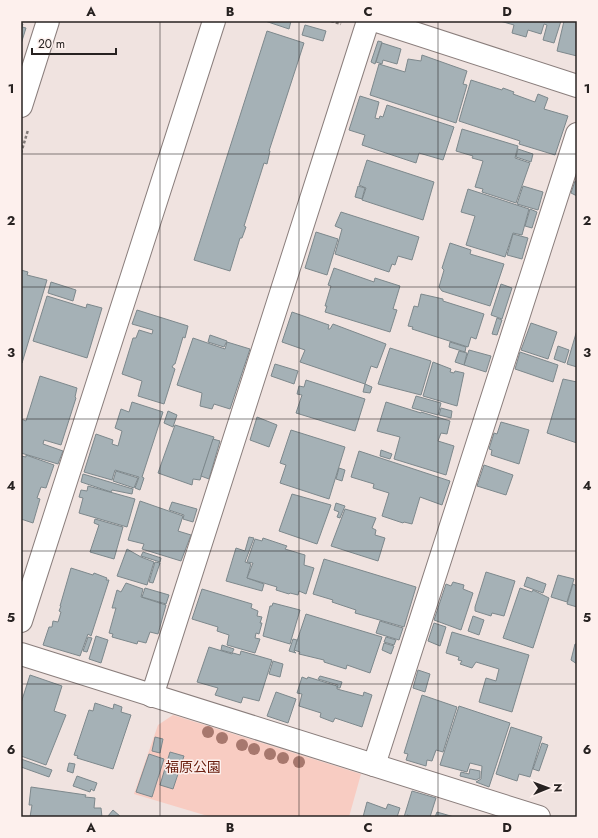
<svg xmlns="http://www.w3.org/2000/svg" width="598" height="838" font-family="Jost,'Noto Sans JP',sans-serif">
  <rect width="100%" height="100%" fill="#f0e3e0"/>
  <path fill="#f8ccc2" d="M173,715l188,59 -12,43h-138l-77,-23 24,-69z"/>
  <g fill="#a5b1b6" stroke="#7d888c">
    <path d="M265,21h26l-2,8z"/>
    <path d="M500,21h61l-7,22 -11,-3 4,-15 -3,-1 -3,10 -13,-4 -2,7 -14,-4 2,-8z"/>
    <path d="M564,21h13v35l-20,-5z"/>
    <path d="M21,24h2l-1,3 4,1 -5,16z"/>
    <path d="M305,25l21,6 -3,10 -21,-6z"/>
    <path d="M267,31l37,12 -35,108h1l-3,13 -3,-1 -20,63 2,1 -4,11h-2l-10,33 -36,-11z"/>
    <path d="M378,41l4,1 -7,22 -4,-2z"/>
    <path d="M382,43l19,6 -4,15 -14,-4 -1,4 -6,-2z"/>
    <path d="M422,55l45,16 -4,13 4,1 -11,38 -86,-28 9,-31 26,8 3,-13 13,2z"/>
    <path d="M471,80l31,10 1,-2 11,4 -1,2 22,8 3,-8 10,4 -4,11 24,7 -13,39 -36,-11 1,-3 -61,-20z"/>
    <path d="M360,96l19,6 -4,16 4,1 1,-3 3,1 4,-12 67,22 -11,33 -24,-7 -3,10 -54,-18 3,-10 -16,-5z"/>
    <path d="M462,129l56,17 -3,12 15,5 -14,40 -34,-11 1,-3 -8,-2 8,-26 -11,-3 1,-2 -17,-5z"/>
    <path d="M518,149l15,5 -2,8 -15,-5z"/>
    <path d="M367,160l67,22 -11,38 -61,-20 4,-12 -7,-3z"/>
    <path d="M575,181l2,1v14l-6,-3z"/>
    <path d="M358,186l7,2 -3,11 -7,-2z"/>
    <path d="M523,186l20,6 -5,18 -21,-6z"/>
    <path d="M468,189l61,20 -7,26 -9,-2 -8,24 -39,-12 9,-29 -14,-4z"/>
    <path d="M530,209l7,3 -5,16 -7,-2z"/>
    <path d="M341,212l78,25 -7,23 -14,-4 -3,9 -3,-1 -3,8 -54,-18 7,-25 -7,-3z"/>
    <path d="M316,232l22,7 -11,36 -22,-7z"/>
    <path d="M513,234l15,4 -6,21 -15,-4z"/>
    <path d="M450,243l21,7 -1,4 34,10 -14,42 -48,-15 -3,-4 5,-17 -2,-2z"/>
    <path d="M334,268l40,14 1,-4 25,8 -7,23 4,1 -7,22 -65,-20 2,-6h-2l6,-20 -3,-1z"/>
    <path d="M21,270l7,2 -1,3 20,5 -25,83z"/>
    <path d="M51,282l25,8 -3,11 -25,-8z"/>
    <path d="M501,284l11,4 -10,31 -11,-4z"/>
    <path d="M421,294l22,5v2l41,13 -8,25 -5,-2 -3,10 -56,-18 1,-2 -5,-1 6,-20 4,1z"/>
    <path d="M47,296l39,12 1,-4 15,4 -15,50 -54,-17z"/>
    <path d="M137,310l51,16 -3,12 -2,-1 -8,27h-1l-2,3 3,2 -11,35 -26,-8 4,-15 -20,-7 11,-36h3l3,-8 13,4 1,-4 -21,-6z"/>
    <path d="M292,312l37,13 -1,4h2l3,-5 53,20 -9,24 -6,-2 -6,18 -65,-22 5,-12 -23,-8z"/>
    <path d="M497,318l5,2 -5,15 -5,-1z"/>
    <path d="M531,323l26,9 -9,27 -27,-9z"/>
    <path d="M577,330v37l-10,-3z"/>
    <path d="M210,335l17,6 -3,6 -16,-5z"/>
    <path d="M193,338l32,11 2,-7 23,7 -20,60 -16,-5 -2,5 -12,-3 2,-13 -25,-8z"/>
    <path d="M450,342l16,5 -1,5 -16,-5z"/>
    <path d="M558,346l11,4 -4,13 -11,-4z"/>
    <path d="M390,348l41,13 -10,34 -43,-11z"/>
    <path d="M469,350l22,6 -5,16 -22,-7z"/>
    <path d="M459,351l8,2 -3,12 -9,-3z"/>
    <path d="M520,352l38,13 -5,17 -38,-13z"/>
    <path d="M433,362l18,7 -1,3 4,1 1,-2 9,2 -7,33 -34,-10z"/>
    <path d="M275,364l23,7 -4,13 -23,-8z"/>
    <path d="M40,376l37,12 -2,9 1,1 -15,47 -17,-5 -1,4 20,7 -5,13 -37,-11v-34l5,2z"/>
    <path d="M563,379l14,3v61l-30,-10z"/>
    <path d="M306,380l59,19 -10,32 -59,-18 6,-18 -5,-1 2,-8 5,1z"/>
    <path d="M365,384l7,3 -2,6 -7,-1z"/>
    <path d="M416,396l25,7 -3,12 -26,-7z"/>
    <path d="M132,402l31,10 -21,65 2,1 -4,12 -5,-2 4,-11 -24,-7 -3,10 -28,-8 12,-38 17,6 -1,4 6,2 4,-15 -7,-3 6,-19 8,3z"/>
    <path d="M386,402l35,11v-1l29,9 -3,13 -6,-1 -3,8 16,5 -8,29 -52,-16 6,-22 -23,-6z"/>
    <path d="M441,408l11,3 -1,7 -12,-3z"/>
    <path d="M168,411l9,4 -4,12 -9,-4z"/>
    <path d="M257,417l20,8 -8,22 -19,-7z"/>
    <path d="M501,422l28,8 -10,34 -28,-9 1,-5 -3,-1 5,-16 3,1z"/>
    <path d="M175,425l39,12 -14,43 -7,-1 -1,6 -34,-12z"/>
    <path d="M291,430l54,17 -16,52 -49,-16 6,-18 -6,-2z"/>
    <path d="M213,439l7,2 -11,38 -8,-3z"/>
    <path d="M381,450l11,4 -2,5 -10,-3z"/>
    <path d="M359,451l91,30 -8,24 -22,-8 -8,27 -8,-2 -1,1 -21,-7 7,-23 -16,-5 1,-4 -23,-7z"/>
    <path d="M26,455l28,10 -8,23 -5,-1 -4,11 3,1 -7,24 -12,-4v-63l5,1z"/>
    <path d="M484,465l29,10 -7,20 -29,-9z"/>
    <path d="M339,468l6,2 -3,11 -6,-2z"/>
    <path d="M116,471l22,7 -4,10 -21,-7z"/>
    <path d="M83,474l50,15 -1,5 -20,-4 -1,2 -30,-10z"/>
    <path d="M88,486l47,13 -8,28 -48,-14 4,-15 -4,-1 2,-7 6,1z"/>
    <path d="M292,494l39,11 -14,39 -38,-13z"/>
    <path d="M140,501l43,15 -5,15 13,4 -10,26 -39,-12 2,-5 -16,-4z"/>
    <path d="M172,502l25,7 -4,13 -10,-3 1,-4 -15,-5z"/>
    <path d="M336,503l9,3 -5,12 -3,-1 2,-5 -5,-2z"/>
    <path d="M345,509l31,9 -4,10 4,2 -1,5 10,3 -7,23 -47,-15z"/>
    <path d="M95,519l28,8 -9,32 -24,-7 9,-27 -5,-2z"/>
    <path d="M249,537l5,1 -9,24 6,2 -4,14 17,6 -2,7 -36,-10 10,-33 9,3z"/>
    <path d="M263,538l24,8 -2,3 20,6 -1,10 10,3 -8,26 -7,-3 -1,4 -8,-2 -1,1 -13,-4 1,-3 -30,-9 6,-15 -6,-1 8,-23 7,2z"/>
    <path d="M127,549l14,8 13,5 -7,23 -30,-9z"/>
    <path d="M143,552l18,6 -1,4 -19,-6z"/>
    <path d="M324,559l92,28 -12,40 -49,-14 1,-3 -24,-8 1,-2 -20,-6z"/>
    <path d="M155,562l5,1 -7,20 -4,-1z"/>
    <path d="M71,568l22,7 1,-2 13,5 -1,2h3l-18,56 -3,-2 -8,22 -37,-11 6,-18h3l1,-6 5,1 3,-10 -2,-1 2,-5h-1z"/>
    <path d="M486,572l29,9 -11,35 -12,-3 -1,3 -16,-5v-4z"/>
    <path d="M558,575l16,4 -7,23 -16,-5z"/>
    <path d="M527,577l19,7 -3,9 -19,-7z"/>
    <path d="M453,582l11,3 -1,4 10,4 -12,37 -27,-10 12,-36 5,2z"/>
    <path d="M126,583l17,6 -2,8 25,8 -8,29 -8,-2 -4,11 -8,-2 -1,3 -25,-7 1,-3 -4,-1 7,-25h-4l5,-18 4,2z"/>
    <path d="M573,584l4,2v21l-10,-3z"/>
    <path d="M145,588l24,7 -3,9 -24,-7z"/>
    <path d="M520,588l12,4 1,-2 16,8 -16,50 -30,-10z"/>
    <path d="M202,589l50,15 -1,4 7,3 -1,5 5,1 -2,6h2l-3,11 -3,-1 -1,5 5,1 -5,14 -28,-8 2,-10 -12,-4 1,-4 -26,-8z"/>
    <path d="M273,603l27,7 -10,34 -27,-8 7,-30h2z"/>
    <path d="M306,614l76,23 -12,36 -23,-8 -1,4 -22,-7v-2l-25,-6 1,-2 -6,-2z"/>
    <path d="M473,616l11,4 -5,15 -11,-4z"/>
    <path d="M380,621l23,7 -4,12 -23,-7z"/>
    <path d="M434,623l12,4 -6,19 -12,-5z"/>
    <path d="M452,632l77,23 -17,57 -33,-10 7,-24 10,3 3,-12 -23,-7 -4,6 -12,-4 2,-3 -4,-1 1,-3 -13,-4z"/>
    <path d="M96,636l12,4 -7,23 -12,-4z"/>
    <path d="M88,637l4,1 -5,14 -4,-1z"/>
    <path d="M386,637l10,3 -2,5 -10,-3z"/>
    <path d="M293,639l4,1 -3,11 2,2 -7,-2z"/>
    <path d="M384,643l10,3 -3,8 -9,-4z"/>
    <path d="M575,644h2v20l-6,-4z"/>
    <path d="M222,645l12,4 -2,4 -11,-3z"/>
    <path d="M209,647l23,7 1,-1 7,2 1,-4 31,9 -13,41 -16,-4 -2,6 -26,-8 3,-7 -21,-6z"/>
    <path d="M273,661l10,3 -3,13 -11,-3z"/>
    <path d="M418,670l12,4 -5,18 -12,-4z"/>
    <path d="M30,675l32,11 -8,25 12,4 -20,50 -25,-9v-53z"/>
    <path d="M320,676l22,6 -2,6h-3l1,-3 -20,-6z"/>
    <path d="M302,677l5,2 1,-2 29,9v3l26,7 1,-4 8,3 -10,32 -27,-9 -2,4 -13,-5 1,-4 -22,-7 3,-12 -5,-1z"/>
    <path d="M276,692l20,7 -8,24 -21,-7z"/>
    <path d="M422,695l35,12 -14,45 -7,-2 -4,11 -5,-1 -1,6 -20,-6 2,-6 -4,-1z"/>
    <path d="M95,703l18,6 1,-5 8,3 -1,5 10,3 -18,54 -36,-11 1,-2 -4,-1 15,-45 4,1z"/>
    <path d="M459,706l51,17 -21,64 -13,-5 5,-3 1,-13 -12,-3 -3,9 -27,-7z"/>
    <path d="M511,727l31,10 -12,40 -11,-3 -2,7 -21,-7z"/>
    <path d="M155,737l8,2 -3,14 -8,-2z"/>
    <path d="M542,743l6,2 -9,26 -6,-2z"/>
    <path d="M170,752l14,4 -11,33 -13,-4z"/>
    <path d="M149,754l15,5 -12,38 -16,-5z"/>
    <path d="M21,759l31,11 -3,7 -28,-10z"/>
    <path d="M69,763l6,1 -2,9 -6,-2z"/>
    <path d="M470,769l10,2v7l-4,2 -16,-4 1,-4 8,2z"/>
    <path d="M77,776l20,7 -3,8 -3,-2 -1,3 -17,-6z"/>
    <path d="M31,787l55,8 -1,2 10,1 -1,10h7l1,9h-72l2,-12h-3z"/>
    <path d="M412,791l24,7 -6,19h-17l-6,-2v2h-3z"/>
    <path d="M367,802l19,7 2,-5 12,4 -3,9h-34z"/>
    <path d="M113,810l8,7 -13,-1z"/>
    <path d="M437,812l17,5h-19z"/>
  </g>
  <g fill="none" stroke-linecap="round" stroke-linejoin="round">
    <defs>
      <g id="street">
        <path d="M377,21l200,65"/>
        <path d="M21,106l27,-85"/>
        <path d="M21,621l193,-600"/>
        <path d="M21,654l518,163"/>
        <path d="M152,696l216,-675"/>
        <path d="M374,765l203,-631"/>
      </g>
    </defs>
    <use href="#street" stroke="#8a7e7c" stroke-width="24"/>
    <g stroke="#847c7a" stroke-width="2.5" stroke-dasharray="3 2" stroke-linecap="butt">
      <path d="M331,21l10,3"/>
      <path d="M21,153l7,-23"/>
    </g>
    <use href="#street" stroke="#fff" stroke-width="22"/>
  </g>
  <g fill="#a7786e">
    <circle cx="208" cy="732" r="6"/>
    <circle cx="222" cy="738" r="6"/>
    <circle cx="242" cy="745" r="6"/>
    <circle cx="254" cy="749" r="6"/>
    <circle cx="270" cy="754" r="6"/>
    <circle cx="283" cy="758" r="6"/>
    <circle cx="299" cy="762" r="6"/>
  </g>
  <path fill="none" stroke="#272221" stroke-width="1" stroke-opacity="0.55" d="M160,21v796M299,21v796M438,21v796M21,154h556M21,287h556M21,419h556M21,551h556M21,684h556"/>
  <g text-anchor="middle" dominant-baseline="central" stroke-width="3" stroke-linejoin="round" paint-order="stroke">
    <g font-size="14" fill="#6b2011" stroke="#fdf0ed">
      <text x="193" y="767">福原公園</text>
    </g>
  </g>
  <rect width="598" height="838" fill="none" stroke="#fdf0ed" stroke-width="44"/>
  <g transform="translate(548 788) rotate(89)" stroke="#fdf0ed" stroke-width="3" paint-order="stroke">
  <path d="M0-3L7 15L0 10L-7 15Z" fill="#272221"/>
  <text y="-6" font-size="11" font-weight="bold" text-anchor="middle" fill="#272221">N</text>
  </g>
  <path d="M32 48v6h84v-6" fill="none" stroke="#272221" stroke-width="2"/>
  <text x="38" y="48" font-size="12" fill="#272221" stroke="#fdf0ed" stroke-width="3" paint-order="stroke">20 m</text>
  <rect x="22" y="22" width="554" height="794" fill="none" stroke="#272221" stroke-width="1.5"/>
  <g font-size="13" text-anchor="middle" font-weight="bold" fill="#272221">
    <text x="91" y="16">A</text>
    <text x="230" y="16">B</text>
    <text x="368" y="16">C</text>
    <text x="507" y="16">D</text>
    <text x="11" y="93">1</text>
    <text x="587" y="93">1</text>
    <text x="11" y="225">2</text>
    <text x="587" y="225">2</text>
    <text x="11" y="357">3</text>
    <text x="587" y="357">3</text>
    <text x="11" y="490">4</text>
    <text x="587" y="490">4</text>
    <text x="11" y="622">5</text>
    <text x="587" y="622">5</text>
    <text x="11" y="754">6</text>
    <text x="587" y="754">6</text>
    <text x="91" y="832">A</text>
    <text x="230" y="832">B</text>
    <text x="368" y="832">C</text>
    <text x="507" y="832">D</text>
  </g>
</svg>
